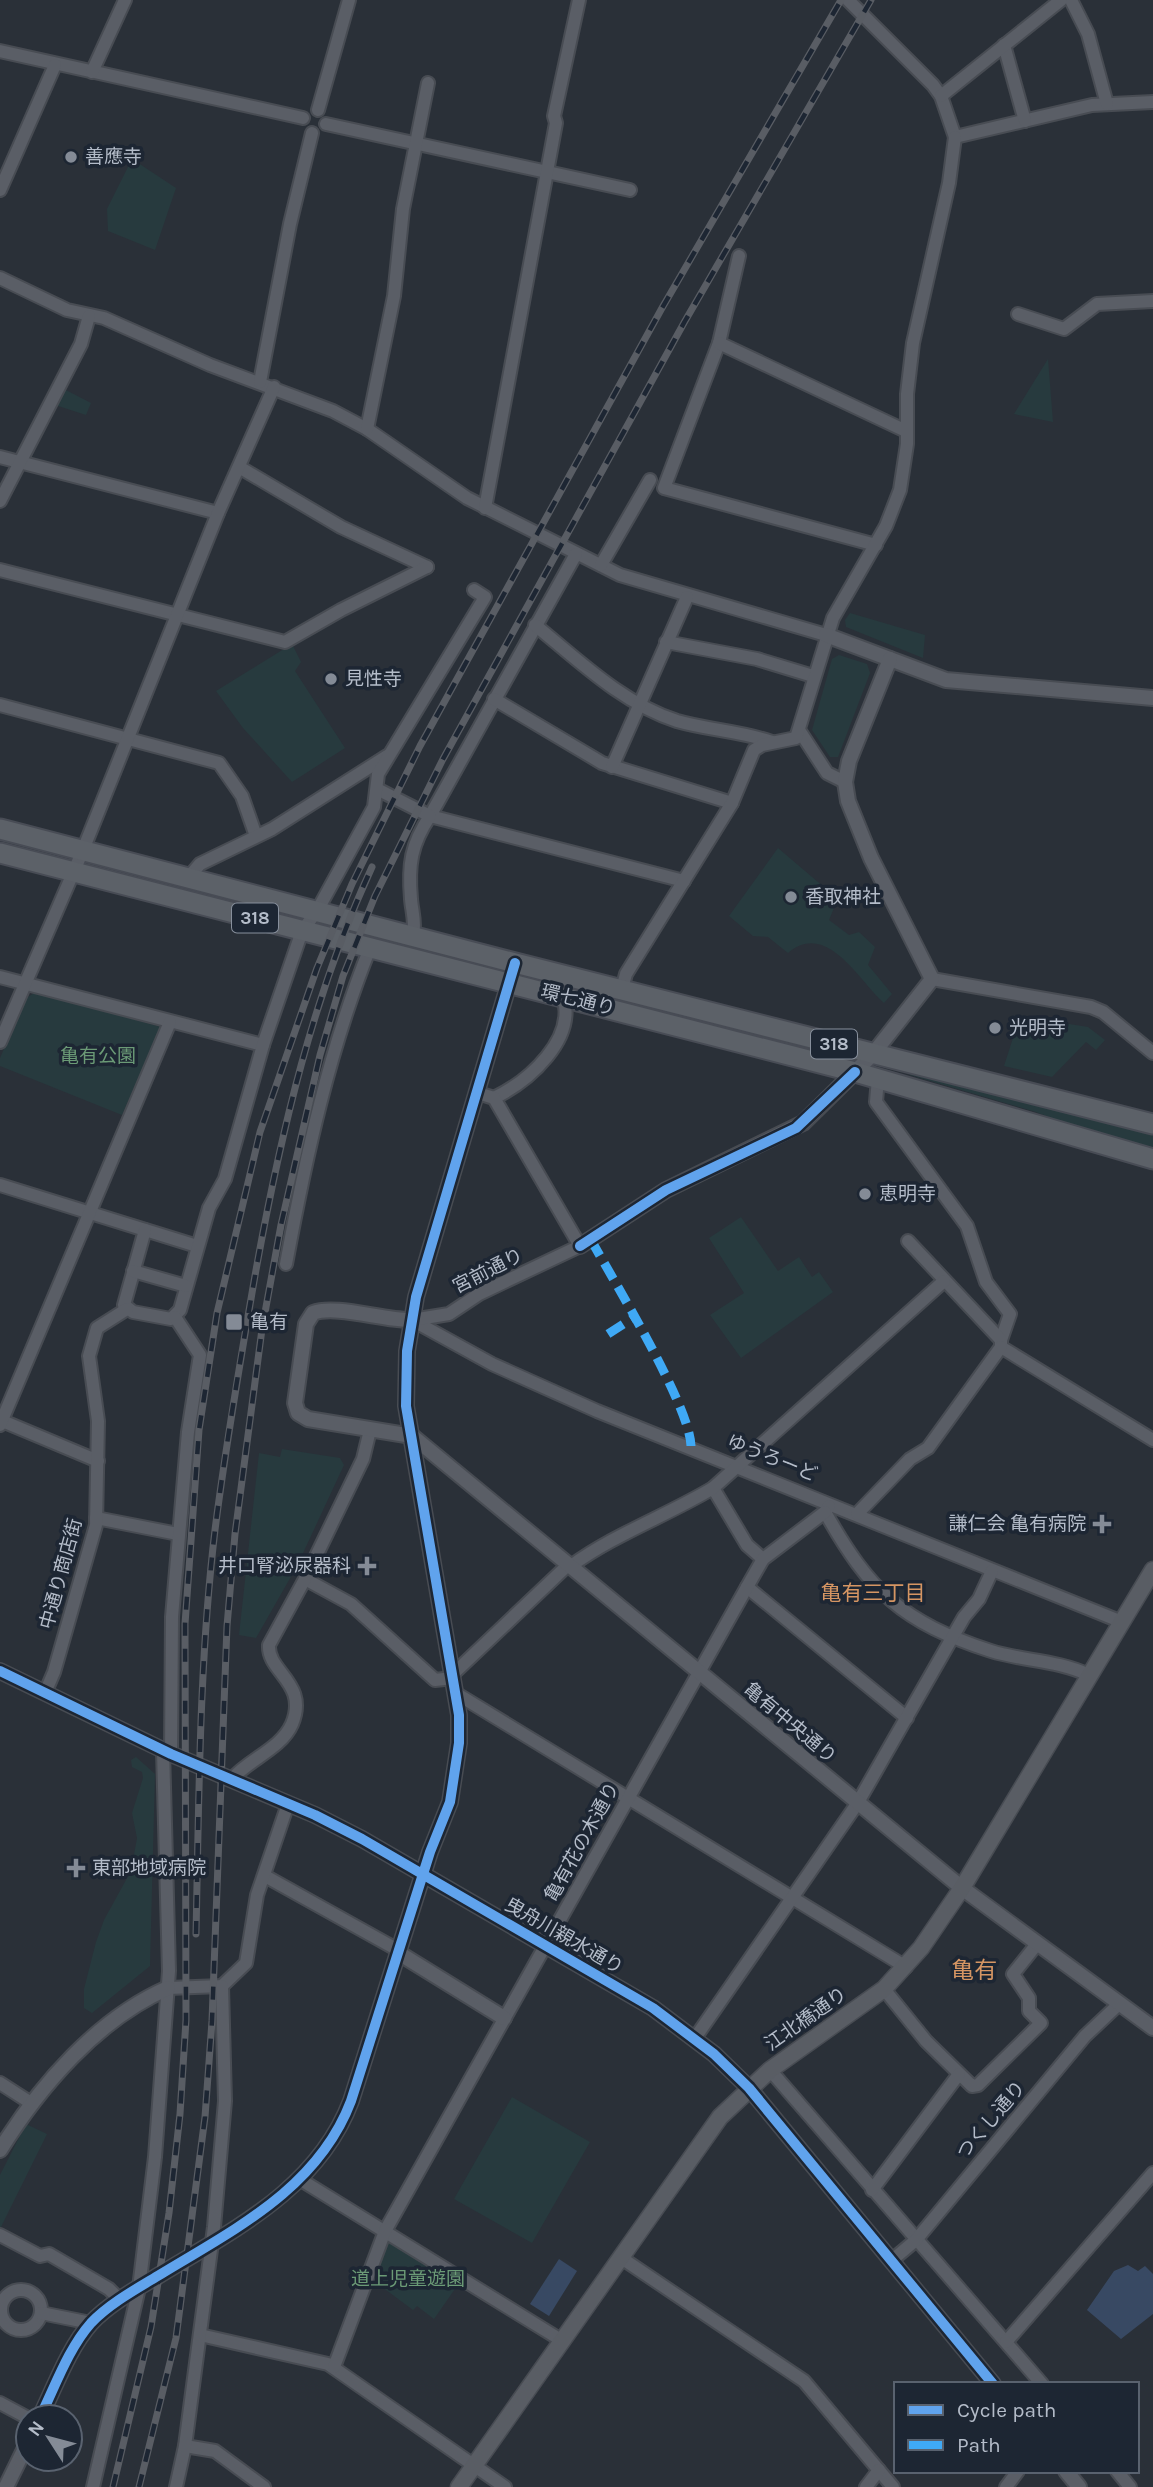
<svg xmlns="http://www.w3.org/2000/svg" width="1153" height="2487" font-family="Karla,'Noto Sans JP',sans-serif">
  <rect width="100%" height="100%" fill="#2a3038"/>
  <g fill="#273a3e">
    <path d="M132,159l44,29 -21,62 -47,-19 -1,-22z"/>
    <path d="M1048,359l5,63 -39,-8z"/>
    <path d="M60,387l31,16 -5,12 -34,-11z"/>
    <path d="M850,613l75,22 -2,23 -77,-31 -1,-7z"/>
    <path d="M292,644l9,18 -6,9 50,77 -53,34 -49,-54 -27,-37z"/>
    <path d="M839,655l28,9 3,9 -32,84h-8l-18,-27 20,-71z"/>
    <path d="M778,848l47,40 9,20 -5,12 20,15 10,-3 16,15 -7,18 24,29 -8,9c-26,-23 -57,-83 -96,-50l-20,-16 -15,-1 -24,-20z"/>
    <path d="M36,992l125,35 -39,88 -122,-49v-8l26,-60z"/>
    <path d="M1020,1016l68,11 17,13 -9,10 -10,-8 -34,35 -48,-11z"/>
    <path d="M910,1071l243,62v19l-60,-17 -57,-23 -126,-37z"/>
    <path d="M741,1217l37,54 21,-14 13,20 7,-5 14,20 -92,66 -31,-43 34,-22 -35,-55z"/>
    <path d="M282,1449l58,9 4,7 -47,101 -41,72 -17,-3 20,-182 21,4z"/>
    <path d="M136,1757l19,17 -5,192 -58,47 -8,-5v-19l12,-47 8,-22 27,-49 6,-33 -5,-25 11,-35 -1,-6 -10,-5 -1,-7z"/>
    <path d="M512,2097l78,45 -58,101 -78,-44z"/>
    <path d="M26,2124l21,10 -47,95v-54z"/>
    <path d="M387,2244h7l63,42 -23,33 -17,-13 -4,4 -39,-29z"/>
  </g>
  <g fill="#384963">
    <path d="M559,2259l18,12 -28,45 -19,-12z"/>
    <path d="M1128,2265l10,6 7,-5 8,8v40l-32,25 -34,-29 27,-39z"/>
  </g>
  <g fill="none" stroke-linecap="round" stroke-linejoin="round">
    <defs>
      <g id="minor">
        <path d="M848,0l85,85 8,11 14,41 137,-32 61,-3"/>
        <path d="M1071,0l17,34 19,70"/>
        <path d="M1004,45l21,76"/>
        <path d="M0,51l303,67"/>
        <path d="M92,72l33,-72"/>
        <path d="M941,96l120,-96"/>
        <path d="M318,110l31,-110"/>
        <path d="M326,124l304,66"/>
        <path d="M0,190l55,-125"/>
        <path d="M739,256l-20,87 -55,145 212,57"/>
        <path d="M0,278l67,32 37,8 106,47 123,46 34,18 100,69 153,77 206,60"/>
        <path d="M1018,314l46,15 33,-25 56,-3"/>
        <path d="M719,343l187,88"/>
        <path d="M260,382l30,-158 22,-91"/>
        <path d="M367,429l27,-133 9,-87 25,-126"/>
        <path d="M0,457l218,56"/>
        <path d="M239,467l102,60 86,40"/>
        <path d="M0,501l81,-157 8,-28"/>
        <path d="M485,508l71,-385 -2,-7 25,-116"/>
        <path d="M576,554l-146,262 254,65"/>
        <path d="M601,565l49,-85"/>
        <path d="M0,570l285,72 56,-32 86,-43"/>
        <path d="M535,625c43,35 88,79 142,96 31,9 64,10 95,21"/>
        <path d="M666,642l91,17 56,17"/>
        <path d="M494,699l108,64 130,40"/>
        <path d="M0,705l219,58 23,33 14,40"/>
        <path d="M799,730l28,43 18,9"/>
        <path d="M612,767l75,-170"/>
        <path d="M379,790l51,26c-19,28 -22,49 -19,83 1,13 5,23 2,37"/>
        <path d="M188,878l12,-14 72,-35 115,-73"/>
        <path d="M0,977l263,68"/>
        <path d="M932,979l159,28 12,5 50,41"/>
        <path d="M622,989l4,-15 106,-171 22,-53 8,-5 34,-7 37,-120 53,-92 14,-36 7,-46v-50l6,-51 36,-160 6,-46"/>
        <path d="M0,1042l83,-192 135,-337 56,-126"/>
        <path d="M878,1078l-2,24 91,124 19,56 24,32 -9,26"/>
        <path d="M494,1098c35,-17 83,-59 69,-102"/>
        <path d="M0,1185l197,61"/>
        <path d="M145,1230l-21,75 9,7 38,7 9,-9 29,-102 16,-29 38,-134 39,-114 15,-20 57,-104 4,-33 107,-177 -11,-7"/>
        <path d="M908,1241l93,99v7l152,93"/>
        <path d="M286,1264c20,-108 43,-214 84,-316"/>
        <path d="M133,1271l53,15"/>
        <path d="M412,1320l80,44 105,47 525,211"/>
        <path d="M412,1320l37,-6 30,-20 101,-48 -86,-148 -16,-5"/>
        <path d="M0,1420l98,41"/>
        <path d="M0,1425l170,-403"/>
        <path d="M713,1488l34,57 16,14"/>
        <path d="M829,1506l-4,6c45,80 77,110 166,139 32,10 66,9 98,24"/>
        <path d="M857,1514l53,-55 18,-11 73,-101"/>
        <path d="M96,1518l82,16"/>
        <path d="M571,1566c44,-32 95,-50 142,-78l231,-207"/>
        <path d="M305,1579l46,25 84,76 18,-2"/>
        <path d="M747,1587l160,131"/>
        <path d="M452,1675l117,-111"/>
        <path d="M45,1693l9,-21 42,-147 2,-104 -9,-65 8,-28 30,-19"/>
        <path d="M457,1694l449,273"/>
        <path d="M171,1754l1,-137 16,-185 12,-77 -25,-38"/>
        <path d="M232,1779c17,-20 49,-30 60,-55 17,-41 -25,-52 -23,-79l36,-66 58,-120 7,-29"/>
        <path d="M265,1876l133,74"/>
        <path d="M168,1988l54,-2 24,-23 11,-68 31,-91"/>
        <path d="M884,1989l42,52 46,45 6,-1 63,-62 -12,-12v-13l-16,-24 24,-30"/>
        <path d="M695,2038l162,-234 107,-187 15,-18 13,-28"/>
        <path d="M770,2070l272,314"/>
        <path d="M0,2083l31,20"/>
        <path d="M301,2180l260,160"/>
        <path d="M872,2190l87,-116"/>
        <path d="M0,2235l40,21 9,-2 60,35 11,11"/>
        <path d="M620,2257l184,124 89,106"/>
        <path d="M891,2261l25,-21 169,-204 34,-32"/>
        <circle cx="21" cy="2310" r="20"/>
        <path d="M41,2313l50,10"/>
        <path d="M200,2335l128,29 177,123"/>
        <path d="M1006,2342l147,-169"/>
        <path d="M334,2367l51,-136 362,-644 16,-28 62,-47"/>
        <path d="M0,2403l28,15"/>
        <path d="M185,2446l30,5 49,36"/>
        <path d="M1117,2471l13,16"/>
        <path d="M93,2487l46,-199 16,-131 14,-186 -6,-221"/>
        <path d="M176,2487l9,-41 29,-219 11,-126 -3,-115"/>
        <path d="M866,2487l13,-17"/>
        <path d="M1006,2487l12,-16"/>
      </g>
      <g id="tertiary">
        <path d="M826,635l120,45 207,18"/>
        <path d="M580,1246l86,-56 137,-67 70,-69 59,-75 -61,-121 -23,-57 -3,-19 4,-21 41,-102"/>
        <path d="M412,1436l550,452 191,140"/>
        <path d="M412,1436l-104,-17 -10,-6 -3,-10 11,-79 7,-11c22,-9 72,8 99,7"/>
        <path d="M0,1671l171,83 144,61 47,24 291,169 61,46 35,34 244,296"/>
        <path d="M397,1952l107,66"/>
        <path d="M0,2150c40,-64 97,-131 168,-162"/>
        <path d="M40,2417c15,-30 28,-68 51,-94 19,-20 47,-35 70,-49 74,-45 157,-86 190,-173l79,-249 20,-50 9,-59v-28l-53,-309 1,-55 9,-54 99,-334"/>
        <path d="M1066,2471l13,16"/>
        <path d="M6,2487l22,-45"/>
      </g>
      <path id="secondary" d="M459,2487l261,-370 50,-47 114,-81 37,-41 41,-60 191,-318"/>
      <g id="primary">
        <path d="M0,829l515,134 638,161"/>
        <path d="M0,853l855,219 298,87"/>
      </g>
    </defs>
    <use href="#minor" stroke="#484c53" stroke-width="16"/>
    <use href="#tertiary" stroke="#484c53" stroke-width="18"/>
    <use href="#secondary" stroke="#484c53" stroke-width="19"/>
    <use href="#primary" stroke="#484c55" stroke-width="23"/>
    <use href="#minor" stroke="#5a5e66" stroke-width="12"/>
    <use href="#tertiary" stroke="#5a5e66" stroke-width="14"/>
    <use href="#secondary" stroke="#595d64" stroke-width="16"/>
    <use href="#primary" stroke="#5c6168" stroke-width="19"/>
    <defs>
      <g id="rail">
        <path d="M196,1934c3,-135 3,-271 19,-404 11,-87 26,-174 41,-260 25,-138 57,-275 116,-403"/>
        <path d="M113,2487l38,-160 18,-114 11,-99 6,-94 -1,-396 14,-194 18,-117 43,-181 57,-164 35,-84 68,-138 242,-438 179,-308"/>
        <path d="M139,2487l37,-149 29,-221 7,-96 15,-395 8,-92 27,-205 19,-104 39,-170 23,-79 32,-80 68,-137 242,-438 186,-321"/>
      </g>
    </defs>
    <use href="#rail" stroke="#595d64" stroke-width="7"/>
    <use href="#rail" stroke="#1d2633" stroke-width="4.5" stroke-dasharray="13" stroke-linecap="butt"/>
    <g stroke="#3fa9f5" stroke-width="9" stroke-dasharray="18 9" stroke-linecap="butt">
      <path d="M591,1240c23,41 99,166 100,206"/>
      <path d="M608,1334l25,-16"/>
    </g>
    <defs>
      <g id="cycleway">
        <path d="M580,1246l86,-56 130,-62 59,-56"/>
        <path d="M0,1671l171,83 144,61 47,24 291,169 61,46 35,34 244,296"/>
        <path d="M40,2417c15,-30 28,-68 51,-94 19,-20 47,-35 70,-49 74,-45 157,-86 190,-173l79,-249 20,-50 9,-59v-28l-53,-309 1,-55 9,-54 99,-334"/>
      </g>
    </defs>
    <use href="#cycleway" stroke="#1d2633" stroke-width="15"/>
    <use href="#cycleway" stroke="#60a3ed" stroke-width="10"/>
  </g>
  <g fill="#848b96" stroke="#1d2633" stroke-width="2.5">
    <circle cx="71" cy="157" r="7"/>
    <circle cx="331" cy="679" r="7"/>
    <circle cx="791" cy="897" r="7"/>
    <circle cx="995" cy="1028" r="7"/>
    <circle cx="865" cy="1194" r="7"/>
    <rect x="225" y="1313" width="18" height="18" rx="3.5"/>
    <path d="M1098.5 1513.5h7v7h7v7h-7v7h-7v-7h-7v-7h7z"/>
    <path d="M363.5 1555.5h7v7h7v7h-7v7h-7v-7h-7v-7h7z"/>
    <path d="M72.5 1857.5h7v7h7v7h-7v7h-7v-7h-7v-7h7z"/>
  </g>
  <g text-anchor="middle" dominant-baseline="central" stroke-width="7" stroke-linejoin="round" paint-order="stroke">
    <g fill="#1d2633" stroke="#878f9c" stroke-width="2">
      <rect x="232" y="903.5" width="46" height="29" rx="5"/>
      <rect x="811" y="1029.5" width="46" height="29" rx="5"/>
    </g>
    <g font-size="18" font-weight="bold" fill="#b4bcc9">
      <text x="255" y="918">318</text>
      <text x="834" y="1044">318</text>
    </g>
    <g font-size="19" fill="#b4bcc9" stroke="#1d2633" text-anchor="start">
      <text x="85" y="157">善應寺</text>
      <text x="345" y="679">見性寺</text>
      <text x="805" y="897">香取神社</text>
      <text x="1009" y="1028">光明寺</text>
      <text x="879" y="1194">恵明寺</text>
      <text x="250" y="1322">亀有</text>
      <text x="1086" y="1524" text-anchor="end">謙仁会 亀有病院</text>
      <text x="351" y="1566" text-anchor="end">井口腎泌尿器科</text>
      <text x="92" y="1868">東部地域病院</text>
    </g>
    <g font-size="19" fill="#b4bcc9" stroke="#1d2633">
      <text transform="translate(578 1000) rotate(14)">環七通り</text>
      <text transform="translate(488 1271) rotate(-27)">宮前通り</text>
      <text transform="translate(772 1458) rotate(22)">ゆうろーど</text>
      <text transform="translate(61 1574) rotate(-75)">中通り商店街</text>
      <text transform="translate(790 1723) rotate(40)">亀有中央通り</text>
      <text transform="translate(582 1842) rotate(-61)">亀有花の木通り</text>
      <text transform="translate(564 1936) rotate(30)">曳舟川親水通り</text>
      <text transform="translate(806 2019) rotate(-35)">江北橋通り</text>
      <text transform="translate(991 2120) rotate(-50)">つくし通り</text>
    </g>
    <g font-size="19" fill="#6b9a76" stroke="#1d2633">
      <text x="98" y="1056">亀有公園</text>
      <text x="408" y="2279">道上児童遊園</text>
    </g>
    <g font-size="21" fill="#d59563" stroke="#1d2633">
      <text x="873" y="1593">亀有三丁目</text>
    </g>
    <g font-size="23" fill="#d59563" stroke="#1d2633">
      <text x="974" y="1970">亀有</text>
    </g>
  </g>
  <rect x="894" y="2382" width="245" height="91" fill="#1d2633" stroke="#59626f" stroke-width="2"/>
  <rect x="908" y="2405" width="35" height="10" fill="#60a3ed" stroke="#59626f" stroke-width="2"/>
  <text x="957" y="2417" font-size="21" fill="#b4bcc9">Cycle path</text>
  <rect x="908" y="2440" width="35" height="10" fill="#3fa9f5" stroke="#59626f" stroke-width="2"/>
  <text x="957" y="2452" font-size="21" fill="#b4bcc9">Path</text>
  <g transform="translate(49 2438) rotate(306)"><circle r="33" fill="#1d2633" stroke="#59626f" stroke-width="2"/>
  <path d="M0-5L12 26L0 18L-12 26Z" fill="#848b96"/>
  <text y="-10" font-size="19" font-weight="bold" text-anchor="middle" fill="#b4bcc9">N</text>
  </g>
</svg>
